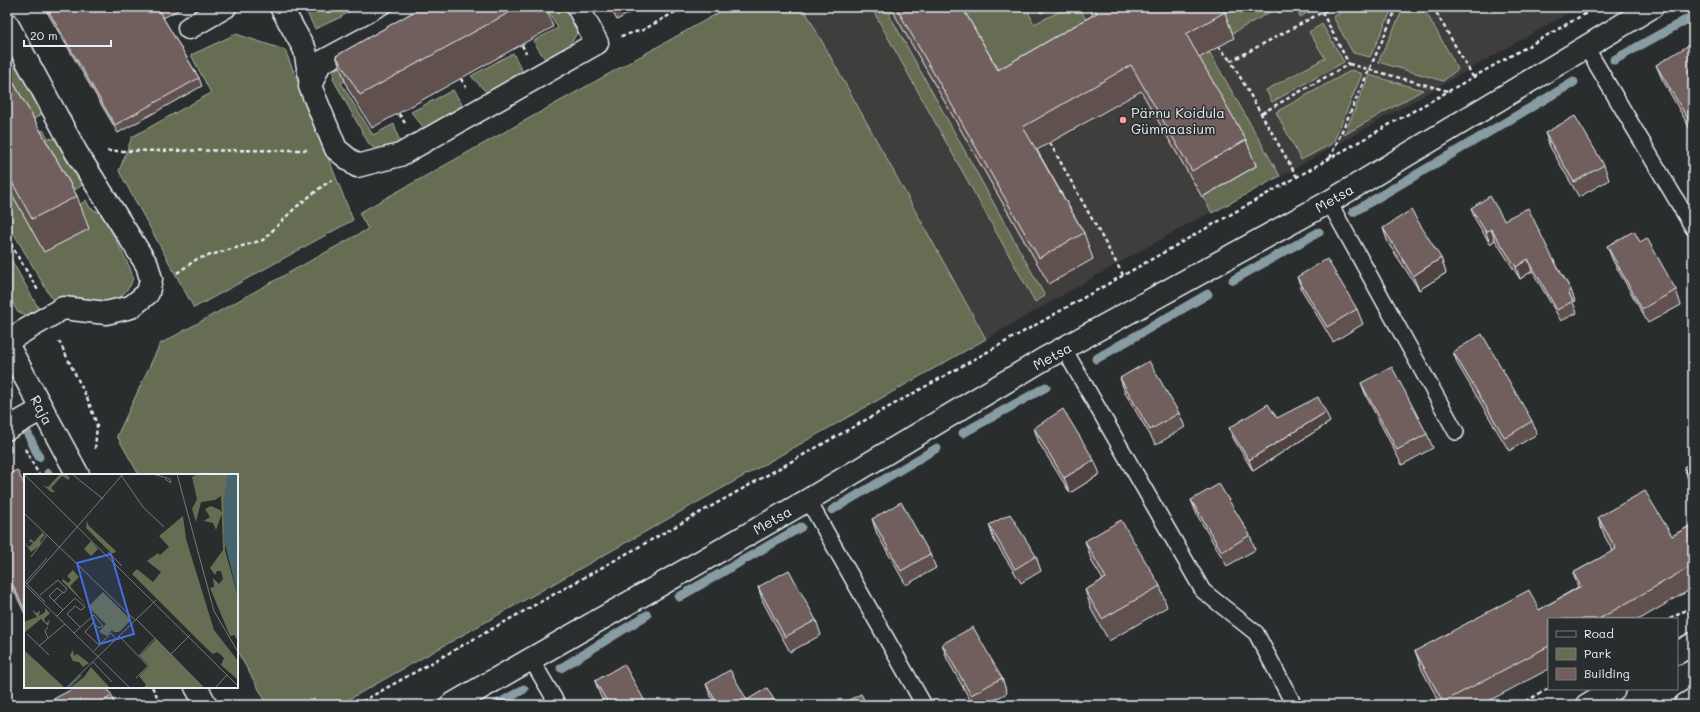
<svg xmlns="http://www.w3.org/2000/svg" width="1700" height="712" font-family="Mali,sans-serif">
  <rect width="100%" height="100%" fill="#2a2d2e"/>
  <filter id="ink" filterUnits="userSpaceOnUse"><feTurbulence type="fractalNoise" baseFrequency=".025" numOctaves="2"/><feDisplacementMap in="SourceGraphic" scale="8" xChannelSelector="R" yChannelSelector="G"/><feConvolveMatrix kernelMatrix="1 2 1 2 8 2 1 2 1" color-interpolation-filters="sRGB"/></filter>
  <g filter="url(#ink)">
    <path fill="#3f3c3c" d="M803,7h776l-299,170 -90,46 -66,37 -138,79z"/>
    <g fill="#666d53" stroke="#a7afa6">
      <path d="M304,7h52l-15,10 -26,12z"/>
      <path d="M546,7h27l7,18c-6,19 -17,27 -33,37l-14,-21 25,-13z"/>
      <path d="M729,7h74l183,332 -647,366h-71l-31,-54v-176h-98l-22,-39 43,-92 208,-115 -9,-16z"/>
      <path d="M871,7h31l-13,7 156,282 -10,6z"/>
      <path d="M960,7h66l8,17 35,-17h10l17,31 -85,51z"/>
      <path d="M1232,7h42l1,2 -42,24 -11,-20z"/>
      <path d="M1295,7h23l-18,10z"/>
      <path d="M1350,7h43l-23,50 -17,-4 -20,-36z"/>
      <path d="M1404,7h19l35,62 -15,12 -65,-19z"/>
      <path d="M466,12l-125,71 32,52 21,-11 6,19 -2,3 -22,4 -7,-6 -36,-65 1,-7 6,-8z"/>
      <path d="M1322,24l22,38 -72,40 -6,-12 59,-32 -16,-26z"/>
      <path d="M236,34l49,16 68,170 -159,88 -75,-137 13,-34 79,-44 -20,-38z"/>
      <path d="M1194,36l12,19 4,-2 70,123 -68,37 -9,-16 54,-31 -71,-126z"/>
      <path d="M513,53l11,21 -36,20 -17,-18z"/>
      <path d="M7,66l13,2 26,43 -15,10 -24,-42z"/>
      <path d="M1352,70l10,4 -29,69 -32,17 -25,-48z"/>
      <path d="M1369,75l54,15 -79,45z"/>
      <path d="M453,90l10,16 -38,23 -14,-17z"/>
      <path d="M43,130l5,8 12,2 26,43 -15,9 -33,-59z"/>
      <path d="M7,185l37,66 33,-44 9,-7 4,8 13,6 27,54 3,10 -3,8 -12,14 -62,6 -49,-84z"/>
      <path d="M7,252l33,59 -10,6 -13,-6 -10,-19z"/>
    </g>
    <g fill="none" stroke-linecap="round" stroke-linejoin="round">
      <g stroke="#879ca3" stroke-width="9">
        <path d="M1614,60l79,-44"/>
        <path d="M1353,212l221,-130"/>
        <path d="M1233,280l86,-48"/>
        <path d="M1096,359l112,-65"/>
        <path d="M7,397l2,3"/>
        <path d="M27,432l12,25"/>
        <path d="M963,433l83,-46"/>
        <path d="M7,449h1"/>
        <path d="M48,473l1,2"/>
        <path d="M832,510l105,-62"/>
        <path d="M679,597l122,-70"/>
        <path d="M561,668l86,-53"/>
        <path d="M496,705l28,-16"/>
      </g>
      <defs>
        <g id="service">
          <path d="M1586,47l107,181"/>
          <path d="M1329,202l127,230"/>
          <path d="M1064,349l139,242 53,42 38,72"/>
          <path d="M808,500l116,205"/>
          <path d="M531,659l27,46"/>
        </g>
        <g id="minor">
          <path d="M281,7l24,43 6,34"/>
          <path d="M418,7l-22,15 -76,41 -10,23 26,63 21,17 43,-11 197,-112 -19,-36"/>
          <path d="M7,24l69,128 71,113 4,14 -3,14 -17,14 -25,6 -43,-5 -56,33"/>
          <path d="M189,28l36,-21"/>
          <path d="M7,344l71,131"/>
          <path d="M7,429l35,-20"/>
          <path d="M196,687l10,18"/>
          <path d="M451,705l357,-205 236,-141 285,-157 323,-195"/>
        </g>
        <g id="secondary">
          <path d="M1677,653l16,-9"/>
          <path d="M1587,705l27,-16"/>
          <path d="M1685,705l8,-5"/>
        </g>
      </defs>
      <use href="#service" stroke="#e8f1f8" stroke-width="18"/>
      <use href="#minor" stroke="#e8f1f8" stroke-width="25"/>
      <use href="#secondary" stroke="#e8f1f8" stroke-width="25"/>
      <g stroke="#e8f1f8" stroke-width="2.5" stroke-dasharray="4 3" stroke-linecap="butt">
        <path d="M1433,7l40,70"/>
        <path d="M621,36l22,-6 41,-23"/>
        <path d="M522,45l4,8"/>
        <path d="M1218,46l13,15"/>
        <path d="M1349,64l99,27"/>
        <path d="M461,79l5,8"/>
        <path d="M1262,113l87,-49 -27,-52"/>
        <path d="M399,114l6,9"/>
        <path d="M1050,143l73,132"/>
        <path d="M107,151l201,-1"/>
        <path d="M1330,158l67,-151"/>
        <path d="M1297,177l-66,-116 101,-54"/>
        <path d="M7,238l32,54"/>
        <path d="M177,273l20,-14 66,-19 32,-32 29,-23 8,-5"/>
        <path d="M59,341l29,59 9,25 -2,24"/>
        <path d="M25,449l14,26"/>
        <path d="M1670,619l23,-13"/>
        <path d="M152,687l10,18"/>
        <path d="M356,705l683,-382 558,-316"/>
        <path d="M1520,705l29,-17"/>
      </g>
      <use href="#service" stroke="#2a2d2e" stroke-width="15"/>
      <use href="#minor" stroke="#2a2d2e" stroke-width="22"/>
      <use href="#secondary" stroke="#2a2d2e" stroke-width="22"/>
    </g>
    <g fill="#615150" stroke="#e8f1f8">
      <path d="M44,7h140l-21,11 36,60 3,8 -84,47z"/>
      <path d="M422,7h124l7,20 -181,101 -24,-39 -12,-33z"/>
      <path d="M610,7h30l-23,13z"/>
      <path d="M892,7h70l36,63 95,-55 -5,-8h141l-5,3 10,28 -35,20 47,82 10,26 -54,31 -61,-106 -104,59 47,83 9,26 -44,25 -153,-267z"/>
      <path d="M1037,7h14l-10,6z"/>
      <path d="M1275,7h14l-10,6z"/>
      <path d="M1693,53v81l-31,-55 -6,-14z"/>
      <path d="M7,71l70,125 12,33 -45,23 -37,-67z"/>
      <path d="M1545,133l59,32 5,15 -30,17 -29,-50z"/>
      <path d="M1471,208l33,12 49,39 18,31 4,11 -2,1 4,11 -16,8 -29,-50 -12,8 -25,-39 -5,4 -15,-25z"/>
      <path d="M1383,228l58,30 5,15 -27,17 -31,-47z"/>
      <path d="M1640,242l36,48 5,15 -33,18 -35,-62 -6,-15z"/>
      <path d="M1297,277l60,32 6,15 -30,18 -30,-50z"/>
      <path d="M1453,352l79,69 5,13 -28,17 -51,-86z"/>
      <path d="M1120,378l59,35 6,14 -29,18 -31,-52z"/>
      <path d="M1361,383l66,51 6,14 -31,17 -35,-67z"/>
      <path d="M1277,418l53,4 -77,49 -20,-33 -4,-10z"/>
      <path d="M1034,428l66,46 -30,19 -31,-50z"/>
      <path d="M1693,461v27l-5,-9 -4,-12z"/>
      <path d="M7,475l18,11v128l-18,-38v-20l1,-1 -1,-2z"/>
      <path d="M1191,500l59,35 5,15 -28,16 -30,-51z"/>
      <path d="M1598,517l74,19 21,-12v64l-53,31h-91v50l-68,36h-40l-19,-35 -7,-19 124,-41 39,-23 -5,-14 40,-22 -8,-14z"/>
      <path d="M872,519l58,35 6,14 -30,17 -29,-51z"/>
      <path d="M989,525l47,31 5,15 -20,12 -27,-43z"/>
      <path d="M1085,541l75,45 7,21 -58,34 -17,-30 -7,-21 18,-10 -11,-18z"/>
      <path d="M758,587l58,33 5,15 -31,17 -27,-50z"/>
      <path d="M942,644l60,34 5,15 -22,12h-12l-26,-46z"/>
      <path d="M595,681l52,24h-42l-5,-10z"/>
      <path d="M706,684l41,16 30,5h-62l-5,-10z"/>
      <path d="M112,696l3,9h-69z"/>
    </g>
    <g fill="#4f4241" stroke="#e8f1f8">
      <path d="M1491,229l4,11 -5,4 -4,-12z"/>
      <path d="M1441,258l5,15 -27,17 -6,-14z"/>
      <path d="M1528,259l4,12 -12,8 -4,-12z"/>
      <path d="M1326,412l4,10 -77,49 -4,-11z"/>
      <path d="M1094,460l6,14 -30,19 -6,-15z"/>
    </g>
    <g fill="#715e5d" stroke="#e8f1f8">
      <path d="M46,7h121l-8,4 40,67 -84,47z"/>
      <path d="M422,7h97l-159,88 -24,-39z"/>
      <path d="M896,7h66l36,63 99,-57 -3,-6h128l3,5 -39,22 60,106 -54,31 -61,-106 -108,62 61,106 -45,25z"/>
      <path d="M1689,45l4,8v63l-5,3 -32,-54z"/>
      <path d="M7,71l70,125 -45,23 -25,-46z"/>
      <path d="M1575,116l29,49 -30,17 -29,-49z"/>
      <path d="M1490,196l14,24 24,-12 25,51 18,31 -3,2 5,9 -16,9 -29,-51 -12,8 -25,-38 -5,3 -15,-24z"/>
      <path d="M1411,210l30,48 -28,18 -30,-48z"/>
      <path d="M1634,231l6,11 7,-4 29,52 -34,19 -35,-63z"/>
      <path d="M1327,259l30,50 -30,18 -30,-50z"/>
      <path d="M1482,334l50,87 -27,17 -52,-86z"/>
      <path d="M1149,361l30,52 -29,17 -30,-52z"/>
      <path d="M1392,367l35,67 -30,16 -36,-67z"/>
      <path d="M1318,397l8,15 -77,48 -20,-32 39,-24 9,14z"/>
      <path d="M1063,409l31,51 -30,18 -30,-50z"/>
      <path d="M1693,461v23l-9,-17z"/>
      <path d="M17,470l8,16v124l-18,-37v-17l3,-1 -3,-6v-74z"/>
      <path d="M1219,484l31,51 -28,17 -31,-52z"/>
      <path d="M1645,491l27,45 21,-12v41l-94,54h-50v27l-106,56 -28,-51 114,-61 10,20 42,-24 -8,-13 43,-24 -18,-32z"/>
      <path d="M901,502l29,52 -29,17 -29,-52z"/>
      <path d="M1010,514l26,42 -21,13 -26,-44z"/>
      <path d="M1121,520l39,66 -58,33 -17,-29 21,-12 -21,-37z"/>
      <path d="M789,570l27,50 -31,17 -27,-50z"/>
      <path d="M973,627l29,51 -31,17 -29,-51z"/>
      <path d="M624,664l23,41h-38l-14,-24z"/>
      <path d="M730,670l17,30 20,-12 10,17h-59l-12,-21z"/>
      <path d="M76,687h31l5,9 -16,9h-49l-1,-2z"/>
      <path d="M861,694l6,11h-28z"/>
    </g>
  </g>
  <circle fill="#ff9aa2" stroke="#2a2d2e" stroke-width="1.5" cx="1123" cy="120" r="4"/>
  <g text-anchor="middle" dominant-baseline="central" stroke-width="3" stroke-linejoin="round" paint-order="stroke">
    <g font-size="14" fill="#e8f1f8" stroke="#2a2d2e" text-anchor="start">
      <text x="1131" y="112">Pärnu Koidula<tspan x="1131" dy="16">Gümnaasium</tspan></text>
    </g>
    <g font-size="14" fill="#e8f1f8" stroke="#2a2d2e">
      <text transform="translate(1334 198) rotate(-30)">Metsa</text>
      <text transform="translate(1052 356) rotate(-29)">Metsa</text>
      <text transform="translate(42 410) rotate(62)">Raja</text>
      <text transform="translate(772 520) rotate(-30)">Metsa</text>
    </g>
  </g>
  <g transform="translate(24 474)">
    <rect width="214" height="214" fill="#2a2d2e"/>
    <path d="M36,0h6l4,4 -2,2 -6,-4 -11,12 4,4h-4l-8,-7 5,2zM174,0h31l-4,76 13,47v44l-4,-6 -4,1 -20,-48 4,-1 -1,-9 6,6 4,-5 -2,-8h-4l-2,4 -5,-7 13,-18 -2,-54 -6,4 -14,2 -5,20 -4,-13 5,-10 -5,-22zM187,32l9,4 2,3 -6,17 -3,-7 -9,-2 6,-4 -5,-8zM159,42l3,23 28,91 24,31 -1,18 -16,-14 3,-7 -3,-3 -4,-3 -4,2 -10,-9 -71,-71 5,-5 16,13 8,-10 -14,-11 11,-8 2,2 9,-8 -10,-11zM63,47l2,5 27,25 -2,2h-3l-25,-25zM16,56l5,5 -4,4 -1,6 -9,7 -7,-10 5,5 4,-4 -4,-2 2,-2 3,3 8,-9zM67,67l7,8 -7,7 -7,-7zM49,96l6,7 -9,9 17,20 -25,-25 1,-2 5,4 3,-3 -4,-4zM79,118l28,28 -12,12h-5l-8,-9 6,7 -5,6 -8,-4 7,-8 -18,-17zM21,134l5,5 -6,6 2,4 4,-3 -2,6 -7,-7 1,-1 -18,15v-11l13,-5 -5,-7 5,3 3,-3 -1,6 6,-4zM132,165l48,49h-61l3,-3 -7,-9 10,-10 -9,-10zM0,176l40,37 -1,1h-39zM49,176l1,6 3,-2 12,9 -6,4 -4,-5 -6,-1 -3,-6zM67,193l19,21h-40l14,-11z" fill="#666d53"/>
    <path d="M204,0h10v123l-14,-58v-43z" fill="#47646b"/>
    <path fill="none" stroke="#47646b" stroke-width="2" d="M44,214l13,-13"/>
    <path fill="none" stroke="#767b7f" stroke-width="1" d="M0,0l214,212M48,0l31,25M129,0l17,5 1,4 -6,-4M153,0l37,137 24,41M97,1l22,32 21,20M0,39l111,107M54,52l45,-52M84,78l14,14M7,83l16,-22M0,107l21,21M0,110l106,104M0,110l23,-26M3,110l51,-58M16,121l18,-15 9,9 -3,4 -7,-5 -8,8 14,14M30,127l9,-9M33,142l18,-18 10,9 -4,3 -6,-4 -8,8 13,13M112,145l68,69M24,153l-3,4 3,7M50,159l20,-18 9,11 -4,2 -6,-5 -8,9 14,13M3,160l22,21M95,162l29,30 -12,12M15,172l26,-22M70,177l17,-18 5,6M147,180l19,-19M115,182l16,-18M69,188l19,20M42,214l90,-88M191,214l12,-13"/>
    <path fill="#466fde" fill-opacity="0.15" stroke="#466fde" stroke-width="2" d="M87,80l23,80 -34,10 -23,-81z"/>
    <rect width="214" height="214" fill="none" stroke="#e8f1f8" stroke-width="2"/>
  </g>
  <rect width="1700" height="712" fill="none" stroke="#2a2d2e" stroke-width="24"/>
  <rect x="12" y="12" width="1676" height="688" fill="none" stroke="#e8f1f8" stroke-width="1.5" filter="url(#ink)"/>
  <rect x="1548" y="618" width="130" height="72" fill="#2a2d2e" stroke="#767b7f"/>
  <rect x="1556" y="631" width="20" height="6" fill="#2a2d2e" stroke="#767b7f"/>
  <text x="1584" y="638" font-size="12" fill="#e8f1f8">Road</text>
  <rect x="1556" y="648" width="20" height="12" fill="#666d53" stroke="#767b7f"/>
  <text x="1584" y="658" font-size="12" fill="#e8f1f8">Park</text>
  <rect x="1556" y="668" width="20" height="12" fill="#715e5d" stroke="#767b7f"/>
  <text x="1584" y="678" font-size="12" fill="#e8f1f8">Building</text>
  <path d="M24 40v6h87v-6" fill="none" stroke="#e8f1f8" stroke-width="2"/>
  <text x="30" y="40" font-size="12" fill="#e8f1f8" stroke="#2a2d2e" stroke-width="3" paint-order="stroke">20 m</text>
</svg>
